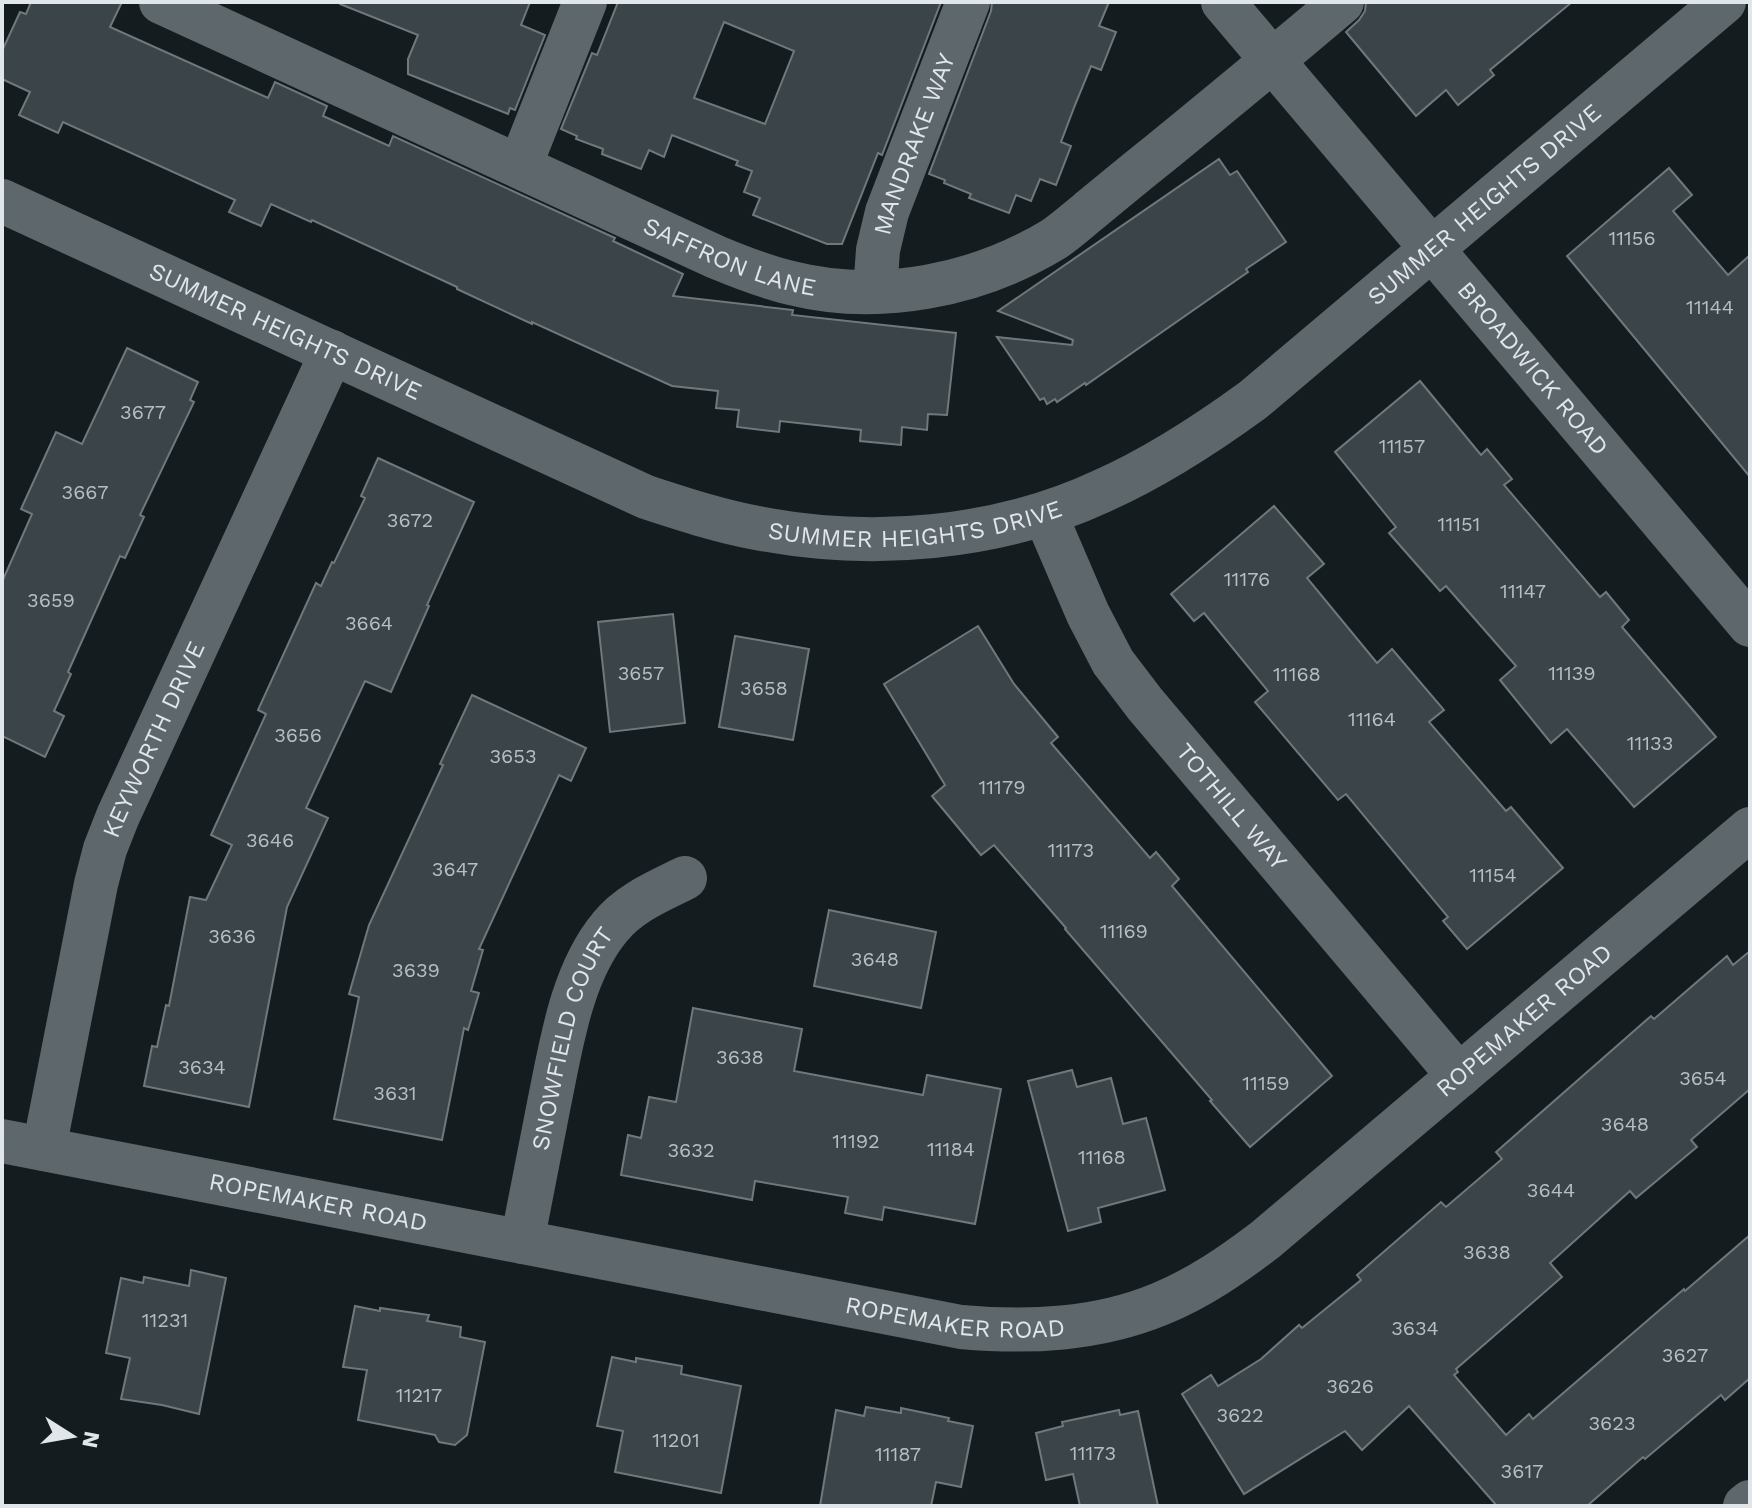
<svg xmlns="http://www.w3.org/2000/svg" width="1752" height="1508" font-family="'Work Sans',sans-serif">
  <rect width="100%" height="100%" fill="#141c20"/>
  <g fill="#3b4448" stroke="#6f797d" stroke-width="2" fill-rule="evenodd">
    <path d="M31,2h91l-12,25 158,71 7,-16 52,24 -4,10 66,30 4,-10 222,102 -2,3 70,33 -10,22 120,14 -1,5 164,18 -9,82 -19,-1 -1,16 -25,-3 -1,18 -41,-4 1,-11 -81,-9 -1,11 -42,-5 2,-17 -23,-2 2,-17 -46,-5 -140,-64v2l-75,-35v-2l-145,-67 -1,2 -40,-18 -10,22 -32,-14 6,-12 -172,-78 -5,11 -39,-18 11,-23 -28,-13v-28l18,-39 6,2z"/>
    <path d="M340,2h190l-9,23 24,10 -30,75 -5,-2 -2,6 -100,-40v-15l10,-24 -78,-31z"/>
    <path d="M618,2h323l-59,153 -4,-2 -36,91h-15l-74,-29 7,-17 -16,-6 8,-21 -16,-6 2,-4 -66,-26 -8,22 -15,-7 -8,19 -39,-15 1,-5 -27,-10 1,-3 -16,-7 31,-76 5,2zM724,22l70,29 -29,73 -71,-26z"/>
    <path d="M992,2h117l-10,24 17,6 -15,38 -10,-4 -16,39 -14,37 10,4 -15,39 -16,-6 -9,22 -15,-6 -7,18 -40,-15 2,-4 -27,-11 1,-3 -16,-6 62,-163z"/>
    <path d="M1366,2h206l-82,68 4,5 -36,30 -12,-15 -30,26 -70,-84 13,-12 6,-9z"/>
    <path d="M1219,159l11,16 7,-4 49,71 -40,27 2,3 -162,113 -1,-2 -28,19 -2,-3 -8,5 -3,-6 -4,2 -43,-63 75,8 1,-5 -75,-29z"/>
    <path d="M1669,168l23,27 -19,16 55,64 22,-20v222l-183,-221z"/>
    <path d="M127,348l71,34 -8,18 4,2 -54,113 4,2 -19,41 -5,-2 -52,116 3,2 -17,37 10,5 -19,41 -43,-21v-154l30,-68 -11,-5 35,-77 26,12z"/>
    <path d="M1420,381l61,74 6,-6 25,30 -8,6 96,112 6,-5 23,28 -7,7 94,110 -82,70 -67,-78 -16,14 -51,-63 16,-14 -70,-80 -6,5 -51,-58 7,-6 -61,-75z"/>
    <path d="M378,458l96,44 -47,103 2,1 -38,86 -26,-11 -59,127 22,10 -41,89 -38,200 -105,-21 8,-40 5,1 9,-42 3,1 21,-109 16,3 26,-55 -21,-10 55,-121 -8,-4 58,-127 5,3 11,-24 2,1 31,-65 -4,-2z"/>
    <path d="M1274,506l50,58 -17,14 70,85 15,-14 52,61 -15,12 77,89 5,-4 52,61 -96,81 -24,-28 5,-4 -102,-123 -8,6 -83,-98 13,-11 -64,-78 -10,8 -23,-27z"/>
    <path d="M673,614l12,109 -75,9 -12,-110z"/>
    <path d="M978,626l36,58 44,53 -7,6 99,115 6,-6 23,27 -7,7 160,190 -82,71 -40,-46 2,-1 -147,-171 1,-1 -72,-83 -13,10 -49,-59 13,-11 -61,-101z"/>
    <path d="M735,636l74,13 -16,91 -74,-13z"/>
    <path d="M472,695l114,53 -15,33 -12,-6 -80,174 4,1 -12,41 8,2 -11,37 -4,-2 -22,112 -108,-21 25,-122 -10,-3 20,-69 74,-160 -3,-1z"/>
    <path d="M829,910l107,22 -15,76 -107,-22z"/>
    <path d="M1750,951v138l-59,51 6,7 -61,51 -6,-7 -80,72 12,14 -106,92 2,3 -4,3 52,60 23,-21 4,5 151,-130 1,2 65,-56v143l-25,22 -4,-5 -76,64 -2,-2 -56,49h-90l-88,-100 -47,44 -17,-19 -101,63 -62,-100 29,-19 7,11 43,-27 38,-34 3,3 59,-48 -4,-5 84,-73 5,5 56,-48 -6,-7 155,-136 3,3 73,-63 6,9z"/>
    <path d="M693,1008l109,21 -8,42 129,24 4,-20 74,14 -26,135 -91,-17 -2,13 -37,-7 3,-16 -93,-16 -3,19 -131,-25 7,-40 13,3 8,-41 27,5z"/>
    <path d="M1072,1070l5,17 34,-9 12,46 23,-6 19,72 -67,18 3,14 -33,9 -40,-150z"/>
    <path d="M191,1270l35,8 -27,136 -37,-9 -41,-6 9,-41 -24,-5 15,-75 22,5 1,-6 45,9z"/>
    <path d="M355,1306l25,5v-3l49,7 -2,6 34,6 -1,10 25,5 -18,93 -12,10 -16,-3 -4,-7 -77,-15 9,-50 -24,-3z"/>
    <path d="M612,1357l24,5v-4l46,8 -1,8 60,12 -20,107 -106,-21 8,-41 -26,-5z"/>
    <path d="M866,1407l35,6v-5l48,10 -1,3 25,5 -12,61 -25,-5 -5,24h-111l16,-96 28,6z"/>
    <path d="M1119,1410l1,5 18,-4 20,95h-78l-7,-32 -27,6 -10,-47 27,-7 -1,-4z"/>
  </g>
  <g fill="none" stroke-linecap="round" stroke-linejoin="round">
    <g stroke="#5e686c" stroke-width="44">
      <path id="s1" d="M161,2l555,255c24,10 49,20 75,26 88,22 186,3 263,-44 12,-8 23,-18 34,-27 23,-19 47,-39 71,-58 61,-50 122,-100 183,-152"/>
      <path id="s2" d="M1223,2l527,623"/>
      <path d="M520,166l65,-164"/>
      <path id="s3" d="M2,201l644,296c37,12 73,24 111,31 113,22 240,12 345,-37 54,-24 103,-56 151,-91l471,-398"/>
      <path id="s4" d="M875,292l3,-42 9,-38 81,-210"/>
      <path id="s5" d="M1045,514l43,100 25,48 32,42 314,372"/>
      <path id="s6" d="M2,1141l959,186c68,6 136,3 199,-23 39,-16 72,-39 105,-64l485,-411"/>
      <path id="s7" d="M44,1149l52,-265 9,-35 13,-33 214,-464"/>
      <path id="s8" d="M522,1242c9,-46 18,-92 27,-138 12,-58 22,-130 61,-177 19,-24 49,-36 75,-49"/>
      <path d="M1745,1506l5,-4"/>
    </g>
  </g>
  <g text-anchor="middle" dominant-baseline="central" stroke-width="6" stroke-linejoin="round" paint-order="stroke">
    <g font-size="20" fill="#b7bec1">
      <text x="1632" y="238">11156</text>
      <text x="1710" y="307">11144</text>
      <text x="143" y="412">3677</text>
      <text x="1402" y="446">11157</text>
      <text x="85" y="492">3667</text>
      <text x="410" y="520">3672</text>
      <text x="1459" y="524">11151</text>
      <text x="1247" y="579">11176</text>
      <text x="1523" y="591">11147</text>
      <text x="51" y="600">3659</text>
      <text x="369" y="623">3664</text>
      <text x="641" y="673">3657</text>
      <text x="1572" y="673">11139</text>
      <text x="1297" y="674">11168</text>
      <text x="764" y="688">3658</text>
      <text x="1372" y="719">11164</text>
      <text x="298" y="735">3656</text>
      <text x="1650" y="743">11133</text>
      <text x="513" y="756">3653</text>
      <text x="1002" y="787">11179</text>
      <text x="270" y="840">3646</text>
      <text x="1071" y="850">11173</text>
      <text x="455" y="869">3647</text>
      <text x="1493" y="875">11154</text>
      <text x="1124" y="931">11169</text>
      <text x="232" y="936">3636</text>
      <text x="875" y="959">3648</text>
      <text x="416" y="970">3639</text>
      <text x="740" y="1057">3638</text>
      <text x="202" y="1067">3634</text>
      <text x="1703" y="1078">3654</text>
      <text x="1266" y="1083">11159</text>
      <text x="395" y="1093">3631</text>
      <text x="1625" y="1124">3648</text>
      <text x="856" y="1141">11192</text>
      <text x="951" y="1149">11184</text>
      <text x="691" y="1150">3632</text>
      <text x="1102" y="1157">11168</text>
      <text x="1551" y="1190">3644</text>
      <text x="1487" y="1252">3638</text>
      <text x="165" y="1320">11231</text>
      <text x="1415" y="1328">3634</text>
      <text x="1685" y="1355">3627</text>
      <text x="1350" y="1386">3626</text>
      <text x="419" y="1395">11217</text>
      <text x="1240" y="1415">3622</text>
      <text x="1612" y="1423">3623</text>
      <text x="676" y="1440">11201</text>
      <text x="1093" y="1453">11173</text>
      <text x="898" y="1454">11187</text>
      <text x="1522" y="1471">3617</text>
    </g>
    <g font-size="24" fill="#e0e6e9" stroke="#141c20">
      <text stroke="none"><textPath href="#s4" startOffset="154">MANDRAKE WAY</textPath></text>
      <text stroke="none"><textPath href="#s3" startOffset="1656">SUMMER HEIGHTS DRIVE</textPath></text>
      <text stroke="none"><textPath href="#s1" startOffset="624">SAFFRON LANE</textPath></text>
      <text stroke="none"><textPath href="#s3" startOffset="312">SUMMER HEIGHTS DRIVE</textPath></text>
      <text stroke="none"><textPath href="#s2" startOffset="480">BROADWICK ROAD</textPath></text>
      <text stroke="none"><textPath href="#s3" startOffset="984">SUMMER HEIGHTS DRIVE</textPath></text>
      <text stroke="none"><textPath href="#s7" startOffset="426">KEYWORTH DRIVE</textPath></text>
      <text stroke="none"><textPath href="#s5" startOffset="350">TOTHILL WAY</textPath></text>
      <text stroke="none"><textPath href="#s6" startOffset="1642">ROPEMAKER ROAD</textPath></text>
      <text stroke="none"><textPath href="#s8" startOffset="210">SNOWFIELD COURT</textPath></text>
      <text stroke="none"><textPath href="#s6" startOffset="322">ROPEMAKER ROAD</textPath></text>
      <text stroke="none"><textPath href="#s6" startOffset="970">ROPEMAKER ROAD</textPath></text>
    </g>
  </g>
  <rect width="1752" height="1508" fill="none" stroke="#e0e6e9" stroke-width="8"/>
  <g transform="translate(72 1436) rotate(101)" stroke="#141c20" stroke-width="6" paint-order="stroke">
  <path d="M0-6L14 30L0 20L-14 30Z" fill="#e0e6e9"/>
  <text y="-12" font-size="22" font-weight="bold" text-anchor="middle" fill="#e0e6e9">N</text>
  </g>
</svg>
